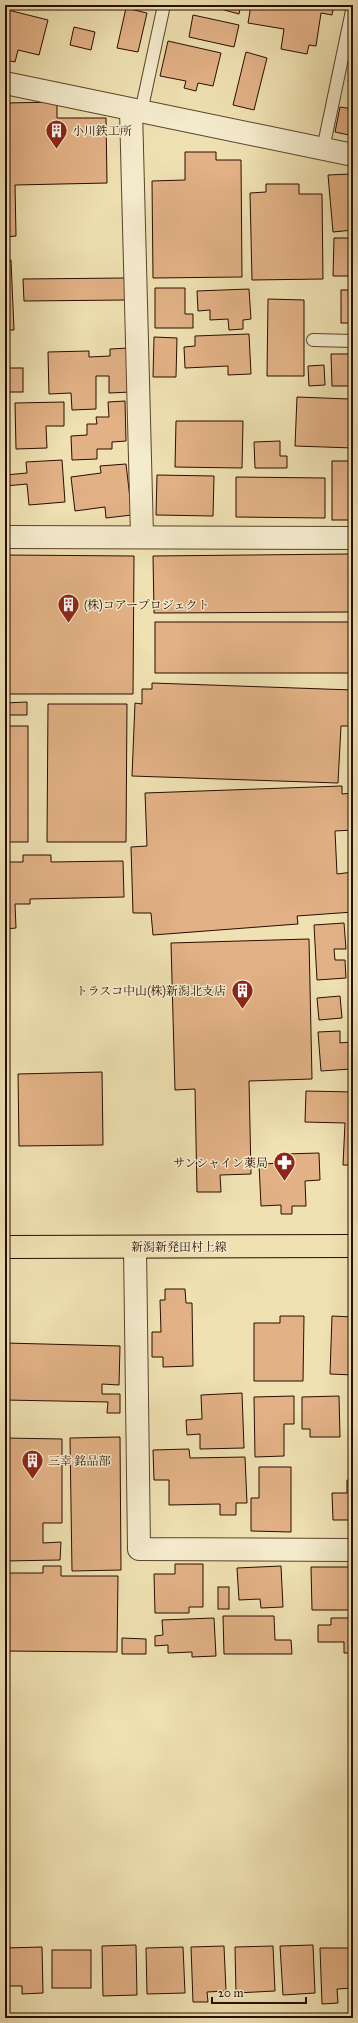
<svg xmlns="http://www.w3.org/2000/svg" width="358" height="2023" font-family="'IM FELL Great Primer','Noto Serif JP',serif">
  <rect width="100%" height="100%" fill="#efe1b2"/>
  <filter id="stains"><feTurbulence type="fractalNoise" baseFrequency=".005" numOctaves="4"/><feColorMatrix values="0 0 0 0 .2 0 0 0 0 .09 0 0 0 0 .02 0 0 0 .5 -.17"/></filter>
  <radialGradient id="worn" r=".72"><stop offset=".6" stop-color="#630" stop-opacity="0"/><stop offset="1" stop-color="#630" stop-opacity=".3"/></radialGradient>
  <g fill="#e2b186" stroke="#290d00">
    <path d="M206,5h35l-2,9z"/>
    <path d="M251,5h83l-2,10 -11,-2 -5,33 -7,-1 -2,9 -26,-5 3,-20 -36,-6z"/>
    <path d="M126,8l21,5 -9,39 -21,-4z"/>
    <path d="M8,10l40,10 -9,35 -21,-5 -3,12 -10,-2v-39z"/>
    <path d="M193,15l46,10 -5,22 -45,-10z"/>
    <path d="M74,27l21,5 -4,18 -21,-5z"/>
    <path d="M168,41l53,12 -8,33 -15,-3 -2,8 -12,-3 2,-7 -26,-5z"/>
    <path d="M246,52l21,6 -13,52 -21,-5z"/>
    <path d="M353,56v27l-5,-1z"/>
    <path d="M57,102v16h49l1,65 -92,2 1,51 -11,1v-134z"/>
    <path d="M340,107l13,2 -4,26 -14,-3z"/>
    <path d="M185,152h31v8h25l1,117 -89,1 -1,-97 33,-1z"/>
    <path d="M350,174l3,56 -20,2 -5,-57z"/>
    <path d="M266,184h33v10h23l1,85 -71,1 -2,-87 16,-1z"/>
    <path d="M334,238h19v38h-20z"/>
    <path d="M5,260h6l3,70h-9z"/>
    <path d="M125,278v22l-101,1 -1,-22z"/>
    <path d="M155,288h30v26h8v14h-38z"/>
    <path d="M249,289l2,30 -8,1v9l-14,1 -1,-11 -18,1v-10l-12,1 -1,-20z"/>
    <rect x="341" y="290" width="12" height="33"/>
    <path d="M268,299l36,1v76h-37z"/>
    <path d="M249,334l2,40 -23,1v-9l-43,2 -1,-21 11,-1v-10z"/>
    <path d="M154,337l23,1 -1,39h-23z"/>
    <path d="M129,348l2,44 -22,1v-17h-13v33l-24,1 -1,-17 -22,1 -1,-42 41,-1v6l21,-1v-7z"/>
    <path d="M331,354h22v32h-21z"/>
    <path d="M324,365l1,20 -16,1 -1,-20z"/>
    <rect x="5" y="368" width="18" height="24"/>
    <path d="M350,394h3v54l-58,-2 2,-49 52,2z"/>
    <path d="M5,401h3l1,33h-4z"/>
    <path d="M125,401l1,40 -14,1v7h-15v10l-25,1 -1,-24 16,-1v-11h10l-1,-7h13l-1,-15z"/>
    <path d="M64,402v24h-18l1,22 -31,1 -1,-46z"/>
    <path d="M176,421h67l-1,47 -67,-1z"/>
    <path d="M280,441v15h7v12h-32l-1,-26z"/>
    <path d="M62,460l3,42 -36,3 -2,-21 -22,2v-11l22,-2 -1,-11z"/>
    <rect x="332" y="461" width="21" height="59"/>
    <path d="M126,464l6,51 -26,3 -1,-11 -30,4 -4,-34 30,-4 -1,-7z"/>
    <path d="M157,475l57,1 -1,40 -57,-1z"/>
    <path d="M236,477l89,1v40l-89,-1z"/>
    <path d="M349,554v58l-195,1 -1,-57z"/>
    <path d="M5,555l129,1 -1,138h-128z"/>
    <rect x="155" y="622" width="195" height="51"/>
    <path d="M152,683l201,7v36h-12l-3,57 -206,-7 3,-73 7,1v-15h10z"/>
    <path d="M27,702v13h-22v-12z"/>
    <path d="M48,704h79l-1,138h-79z"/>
    <rect x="5" y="726" width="23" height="116"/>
    <path d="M342,786v8l11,-1v37l-18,1 2,43 16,-2v40l-56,4 1,8 -145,11 -2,-22h-18l-2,-66 16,-1 -2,-53z"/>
    <path d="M23,855h28v7l72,-1 1,36 -94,2v5h-15l1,24 -10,1 -1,12v-79h18z"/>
    <path d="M344,923l2,26h-12l1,11h10l1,18 -29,2 -3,-55z"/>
    <path d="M309,939l3,140 -63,2 2,93 -31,1 1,17h-24l-2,-103 -20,1 -4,-147z"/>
    <path d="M340,996l2,22 -23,2 -2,-22z"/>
    <path d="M340,1031v12l10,-1 1,27 -30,2 -3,-39z"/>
    <path d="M102,1072l1,73 -84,1 -1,-72z"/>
    <path d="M306,1091l47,1v73h-10l2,-42 -40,-1z"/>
    <path d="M319,1153l1,27 -15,1 1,25h-14v8h-11v-9l-20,1 -2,-42 26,-1 -1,-9z"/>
    <path d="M165,1289h20l1,14h6l1,63 -30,1v-10h-11v-25h9l-1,-32h5z"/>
    <path d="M280,1316h24l-1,65h-49v-58h26z"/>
    <path d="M332,1316l21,1v58l-23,-1z"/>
    <path d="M5,1343l115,3 -1,39 -17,-1v10h18v19h-13l1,-11 -103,-2z"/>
    <path d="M242,1393l2,55 -44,1v-15l-13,1 -1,-15 16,-1 -1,-24z"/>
    <path d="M294,1396v28h-10v32l-29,1 -1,-60z"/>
    <path d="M339,1396l1,41h-30v-8h-8v-32z"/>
    <path d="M351,1396h2v44h-3z"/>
    <path d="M120,1437l1,133 -49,1 -2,-133z"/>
    <path d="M5,1438l57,1v84h-19v20l18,-1 -1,18 -55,1z"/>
    <path d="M189,1449l1,9 55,-1 2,46h-11v12h-16v-11l-51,1v-25h-15l-1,-30z"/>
    <path d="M259,1467h32v65l-40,-1v-33h8z"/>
    <path d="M347,1480h6v40h-20l-1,-27h15z"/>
    <path d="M175,1564h28v43h-14v6h-34l-1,-39h21z"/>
    <path d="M43,1566h18v10h57l-1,76 -112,-1v-78h38z"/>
    <path d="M281,1566l2,41 -22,1 -1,-9 -21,1 -2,-32z"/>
    <path d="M311,1567h42v43h-41z"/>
    <rect x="218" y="1587" width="11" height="22"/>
    <path d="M223,1616h51l1,24h16l1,14h-68z"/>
    <path d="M214,1618l2,38 -24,1v-5l-24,1v-8l-13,1v-10l8,-1 -1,-15z"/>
    <path d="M331,1618h22v35h-9v-11h-26v-17h13z"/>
    <path d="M122,1638l24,1v15h-24z"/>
    <path d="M5,1783h2l1,15h-3z"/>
    <path d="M136,1945l1,50 -34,1 -1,-50z"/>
    <path d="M313,1945l2,48 -32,2 -3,-49z"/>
    <path d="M224,1946l2,45 -19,1 1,10h-15l-2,-55z"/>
    <path d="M273,1946l2,45 -39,2 -1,-46z"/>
    <path d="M42,1947l1,46 -21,1v-8h-17v-38z"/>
    <path d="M183,1947l2,46 -38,1 -1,-46z"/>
    <path d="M320,1948h33v40l-16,1 1,14 -16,1z"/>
    <rect x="52" y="1950" width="39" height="38"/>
  </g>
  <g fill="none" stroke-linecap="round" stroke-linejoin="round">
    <defs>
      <g id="lane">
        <path d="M141,112l23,-107"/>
        <path d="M323,149l30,-143"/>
        <path d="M313,340l40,1"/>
      </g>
      <g id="street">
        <path d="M5,83l348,72"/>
        <path d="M131,110l11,426"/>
        <path d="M5,537l348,1"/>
        <path d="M135,1247l4,302 214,1"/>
      </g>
      <path id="primary" d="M5,1247l348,-1"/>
    </defs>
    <use href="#lane" stroke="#5a422c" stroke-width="14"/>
    <use href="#street" stroke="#5a422c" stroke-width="24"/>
    <use href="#primary" stroke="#290d00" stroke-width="24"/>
    <use href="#lane" stroke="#f5eccd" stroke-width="12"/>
    <use href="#street" stroke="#f5eccd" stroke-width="22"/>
    <use href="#primary" stroke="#efe1b2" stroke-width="22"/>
  </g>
  <defs>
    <symbol id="building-pin" viewBox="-11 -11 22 30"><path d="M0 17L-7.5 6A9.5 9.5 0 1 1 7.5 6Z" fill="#8f2418" stroke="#f5eccd"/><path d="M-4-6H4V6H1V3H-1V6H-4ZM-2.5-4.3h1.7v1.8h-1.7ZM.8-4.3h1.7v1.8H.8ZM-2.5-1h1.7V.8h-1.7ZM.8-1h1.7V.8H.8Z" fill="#fff"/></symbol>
    <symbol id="pharmacy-pin" viewBox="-11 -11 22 30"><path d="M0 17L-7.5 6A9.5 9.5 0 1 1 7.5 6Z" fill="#8f2418" stroke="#f5eccd"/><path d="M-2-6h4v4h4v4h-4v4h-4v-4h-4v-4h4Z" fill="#fff"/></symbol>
  </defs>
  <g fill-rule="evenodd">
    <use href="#building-pin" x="44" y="118" width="25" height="34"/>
    <use href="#building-pin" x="56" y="592" width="25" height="34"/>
    <use href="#building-pin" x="230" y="978" width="25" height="34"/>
    <use href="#pharmacy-pin" x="272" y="1150" width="25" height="34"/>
    <use href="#building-pin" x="20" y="1448" width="25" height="34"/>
  </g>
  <g text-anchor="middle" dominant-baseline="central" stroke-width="3" stroke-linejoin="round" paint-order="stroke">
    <g font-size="12" fill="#290d00" stroke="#f5eccd" text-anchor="start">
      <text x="72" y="131">小川鉄工所</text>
      <text x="84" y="605">(株)コアープロジェクト</text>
      <text x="226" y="991" text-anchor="end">トラスコ中山(株)新潟北支店</text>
      <text x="268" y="1163" text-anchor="end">サンシャイン薬局</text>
      <text x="48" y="1461">三幸 銘品部</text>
    </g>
    <g font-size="12" fill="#290d00" stroke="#f5eccd">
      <text x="179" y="1247">新潟新発田村上線</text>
    </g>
  </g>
  <rect width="358" height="2023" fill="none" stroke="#efe1b2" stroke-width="20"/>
  <rect x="6" y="6" width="346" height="2011" fill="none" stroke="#290d00" stroke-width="2"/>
  <rect x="10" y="10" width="338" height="2003" fill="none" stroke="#290d00"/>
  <path d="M212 1997v6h94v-6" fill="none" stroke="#290d00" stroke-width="2"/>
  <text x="218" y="1997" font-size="12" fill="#290d00" stroke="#f5eccd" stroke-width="3" paint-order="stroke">20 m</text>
  <rect width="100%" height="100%" filter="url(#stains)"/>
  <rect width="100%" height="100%" fill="url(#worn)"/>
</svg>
